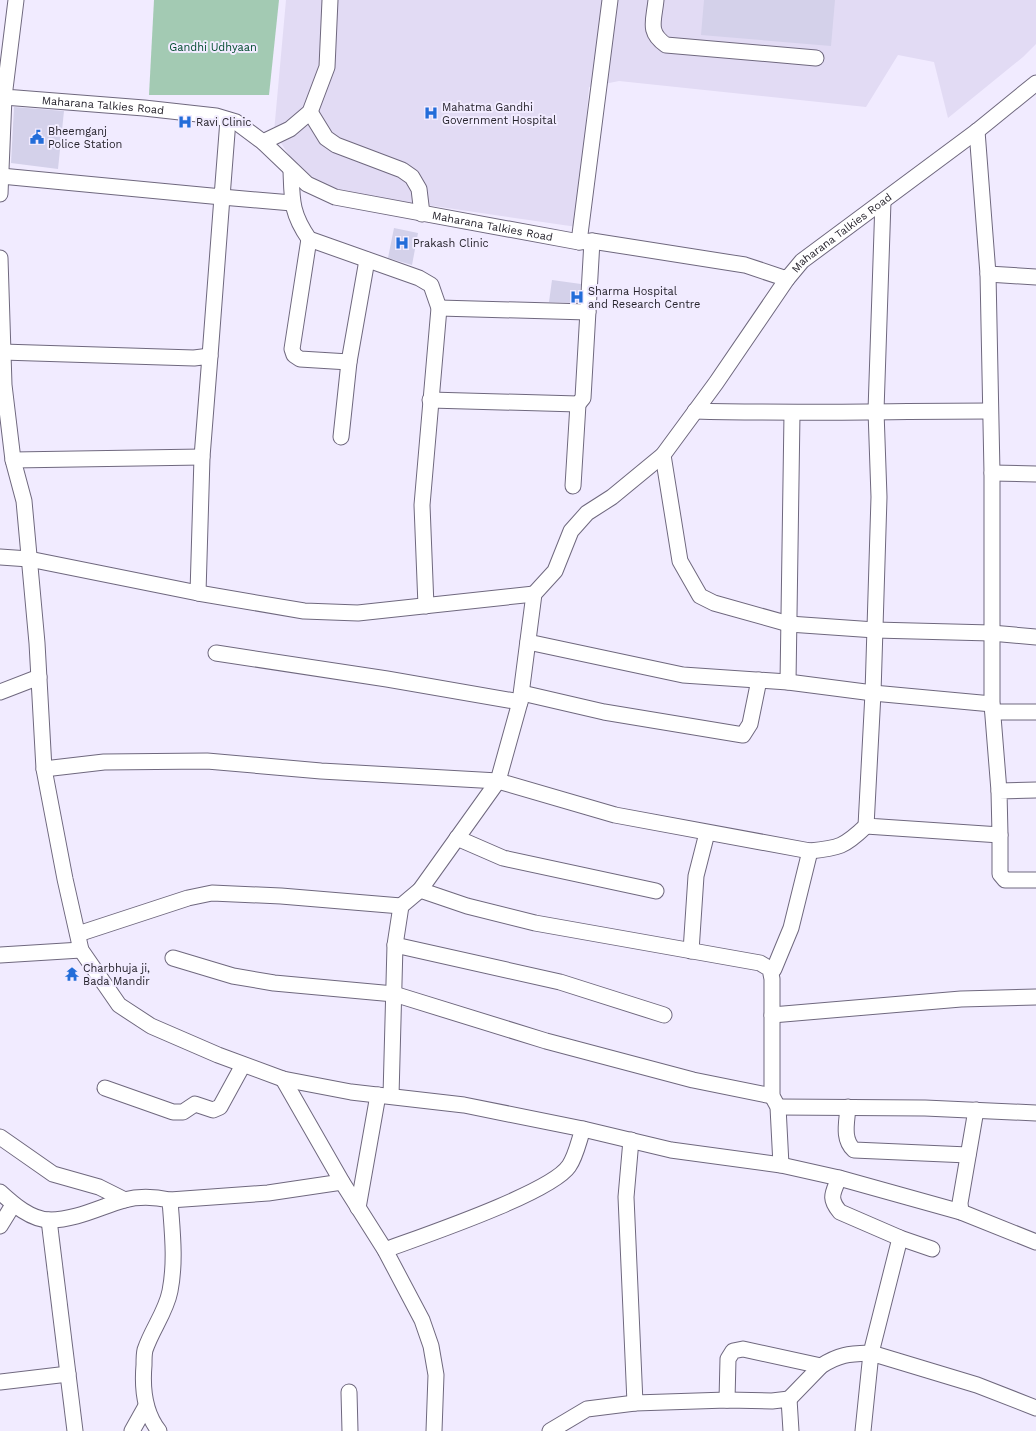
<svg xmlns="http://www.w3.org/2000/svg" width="1036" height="1431" font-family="'Work Sans',sans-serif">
  <rect width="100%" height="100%" fill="#f1ebff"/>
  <path fill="#e2dbf4" d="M286,0h750v44l-13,13 -75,61 -14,-56 -36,-7 -32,52 -247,-26 -30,6 -12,140 -225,-33 -33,-12 -25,-19 -20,-31z"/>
  <path fill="#a3cab3" d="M154,0h125l-10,95h-120z"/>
  <g fill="#d4d1ea">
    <path d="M704,0h131l-4,46 -130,-11z"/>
    <path d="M14,107l50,4 -6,58 -47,-6z"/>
    <path d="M394,228l24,5 -6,32 -24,-7z"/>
    <path d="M552,280l29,4 -2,19 -30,-1z"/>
  </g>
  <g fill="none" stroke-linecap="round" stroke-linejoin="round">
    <defs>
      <g id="minor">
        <path id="s1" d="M16,0l-12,97 140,11 72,8 20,6 27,20 44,42 28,13 244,45 13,-1 153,24 42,14 15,-18 175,-130 59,-48"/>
        <path d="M656,0c-2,21 -9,32 10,45l150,13"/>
        <path d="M0,97h4l-4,97"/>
        <path d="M310,112l16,26 10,7 66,25 10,7 7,12 3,25"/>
        <path d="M977,131l11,143 4,199v231l7,87"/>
        <path d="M263,142l27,-13 20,-17 17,-45 3,-67"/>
        <path d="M291,170c1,30 0,43 18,69l110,39 12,7 8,23 -17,197 4,101"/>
        <path d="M1,176l221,21 6,-77"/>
        <path d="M883,201l-7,210 3,86 -6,196 -7,133 134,9 -1,-44 37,-1"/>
        <path d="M309,239l-17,110 2,6 6,4 49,3"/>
        <path d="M579,242l31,-242"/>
        <path d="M0,258l4,127 9,75 11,41 13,142 7,126 21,110 16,71 38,55 32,21 67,29 65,24 68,13 113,13 119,24 88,21 110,15 58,13 122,34 75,30"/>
        <path d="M988,274l48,3"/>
        <path d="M439,308l149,4"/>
        <path d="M2,352l192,6 16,-2 -8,101 -4,136"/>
        <path d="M210,356l12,-159 70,6"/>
        <path d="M430,400l148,4 5,-6 9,-157"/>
        <path d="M695,411c98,3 197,0 295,0"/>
        <path d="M341,437l8,-75 18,-102"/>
        <path d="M663,455l17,106 20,35 14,7 75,21 86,6 116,3 45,4"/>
        <path d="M13,460l189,-3"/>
        <path d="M992,473l44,1"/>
        <path d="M573,486l5,-82"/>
        <path d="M0,557l29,2 169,34 106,18 54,2 176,-19"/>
        <path d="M528,642l155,33 105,7 85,11 119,11"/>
        <path d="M216,653l171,26 133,23"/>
        <path d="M788,682l4,-268"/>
        <path d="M0,692l39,-15"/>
        <path d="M522,693l82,19 139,23 7,-11 9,-44"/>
        <path d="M993,712h43"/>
        <path d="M44,769l60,-7 103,-1 114,10 177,10 117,34 195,36c29,-3 34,-4 56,-25"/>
        <path d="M1000,835v39l5,6h31"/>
        <path d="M457,838l46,20 153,33"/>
        <path d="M420,890l47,16 68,17 225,40 10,6 2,10v117l6,11 3,58"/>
        <path d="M78,934l110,-36 24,-5 69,3 120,10"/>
        <path d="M395,945l165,37 104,33"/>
        <path d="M691,951l5,-75 11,-43"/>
        <path d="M0,955l81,-5"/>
        <path d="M173,958l60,18 41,7 120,11 152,47 147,39 79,16"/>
        <path d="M770,969h4l17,-41 19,-77"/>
        <path d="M772,1015l189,-16 75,-2"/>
        <path d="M283,1079l59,103 43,68 37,70 9,26 5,29 -2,56"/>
        <path d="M105,1088l68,24h10l12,-8 18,6 7,-3 23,-42"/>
        <path d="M391,1096l4,-151 6,-39 19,-16 78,-109 22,-79 14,-108 21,-23 16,-40 16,-18 25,-16 51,-42 53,-72 71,-104"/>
        <path d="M778,1107l147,1 111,5"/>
        <path d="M848,1107c-1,15 -6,32 6,43l114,5"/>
        <path d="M0,1137l53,37 46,13 26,13"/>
        <path d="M631,1140l-5,57 9,206 92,-3 45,1 17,-2 2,32"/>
        <path d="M839,1178c-6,15 -11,20 1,34l60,26 32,11"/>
        <path d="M0,1192c13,12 31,28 50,28 26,0 50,-13 74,-20 15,-4 32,-3 46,0 2,30 6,60 0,91 -4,21 -18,38 -25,59 -1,4 -1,10 -1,15 -2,23 0,47 15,66"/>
        <path d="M170,1200l98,-7 74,-11"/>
        <path d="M358,1208l20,-113"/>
        <path d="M961,1212l-1,-9 16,-93"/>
        <path d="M49,1220l26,211"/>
        <path d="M0,1226l13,-21"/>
        <path d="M385,1250c35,-13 166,-57 184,-84 7,-10 10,-26 14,-37"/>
        <path d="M0,1382l68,-8"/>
        <path d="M349,1392l1,39"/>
        <path d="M789,1399l32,-33c19,-12 28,-12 50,-13l29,-115"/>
        <path d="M727,1400l1,-41 5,-8 10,-2 78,17"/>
        <path d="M132,1431l14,-25"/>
        <path d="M550,1431l37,-22 48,-6"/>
        <path d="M863,1431l8,-78 106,32 59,23"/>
      </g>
    </defs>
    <use href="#minor" stroke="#6f687e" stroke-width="17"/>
    <use href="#minor" stroke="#fff" stroke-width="15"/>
  </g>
  <defs>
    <symbol id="hospital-bare" viewBox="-9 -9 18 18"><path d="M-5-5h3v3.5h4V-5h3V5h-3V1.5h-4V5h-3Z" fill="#236dd9" stroke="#f1ebff" stroke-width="2.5" paint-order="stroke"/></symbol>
    <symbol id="civic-bare" viewBox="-9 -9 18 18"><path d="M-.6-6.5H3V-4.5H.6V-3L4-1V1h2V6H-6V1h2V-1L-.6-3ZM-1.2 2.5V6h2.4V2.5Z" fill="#236dd9" stroke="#f1ebff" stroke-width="2.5" paint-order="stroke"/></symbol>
    <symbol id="temple-bare" viewBox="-9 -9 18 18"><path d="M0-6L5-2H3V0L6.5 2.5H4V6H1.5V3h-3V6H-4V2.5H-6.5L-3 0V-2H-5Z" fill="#236dd9" stroke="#f1ebff" stroke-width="2.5" paint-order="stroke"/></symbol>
  </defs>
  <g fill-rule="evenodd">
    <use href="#hospital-bare" x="421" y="103" width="20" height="20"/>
    <use href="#hospital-bare" x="175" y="112" width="20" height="20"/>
    <use href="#civic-bare" x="27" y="127" width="20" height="20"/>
    <use href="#hospital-bare" x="392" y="233" width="20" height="20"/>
    <use href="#hospital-bare" x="567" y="287" width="20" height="20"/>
    <use href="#temple-bare" x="62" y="964" width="20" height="20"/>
  </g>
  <g text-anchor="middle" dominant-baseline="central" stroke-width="4" stroke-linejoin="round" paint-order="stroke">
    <g font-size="11" fill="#004b2e" stroke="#f1ebff">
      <text x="213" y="47">Gandhi Udhyaan</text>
    </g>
    <g font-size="11" fill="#27242d" stroke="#f1ebff">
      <text stroke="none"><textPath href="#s1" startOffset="197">Maharana Talkies Road</textPath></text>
      <text stroke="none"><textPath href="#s1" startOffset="617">Maharana Talkies Road</textPath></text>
      <text stroke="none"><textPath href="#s1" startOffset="989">Maharana Talkies Road</textPath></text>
    </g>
    <g font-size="11" fill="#27242d" stroke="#f1ebff" text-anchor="start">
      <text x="442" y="107">Mahatma Gandhi<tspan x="442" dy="13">Government Hospital</tspan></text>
      <text x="196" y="122">Ravi Clinic</text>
      <text x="48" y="131">Bheemganj<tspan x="48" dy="13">Police Station</tspan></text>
      <text x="413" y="243">Prakash Clinic</text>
      <text x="588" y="291">Sharma Hospital<tspan x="588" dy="13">and Research Centre</tspan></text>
      <text x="83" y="968">Charbhuja ji,<tspan x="83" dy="13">Bada Mandir</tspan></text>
    </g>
  </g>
</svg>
